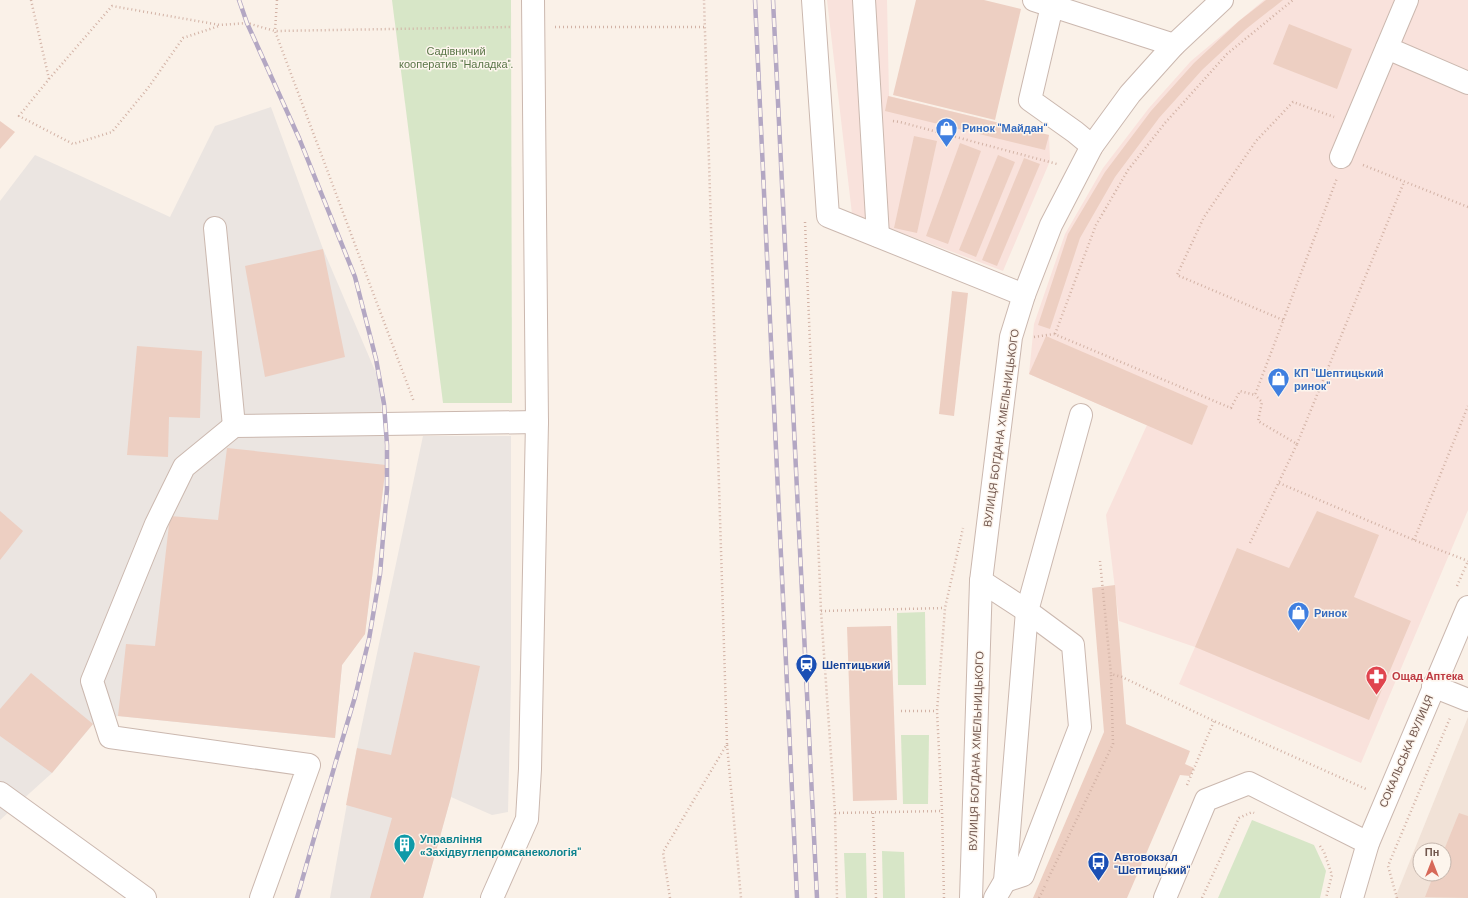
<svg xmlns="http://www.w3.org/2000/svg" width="1468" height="898" font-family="'DM Sans',sans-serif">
  <rect width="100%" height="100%" fill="#faf1e8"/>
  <path fill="#f1e2d7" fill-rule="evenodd" d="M1468,717v181h-73zM1420,850h24v24h-24z"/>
  <g fill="#f9e2dc">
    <path d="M827,0h60l2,96 160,39 1,26 -47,110 -151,-57z"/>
    <path d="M1264,0h204v510l-107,253 -182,-79 16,-37 -76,-26 -13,-106 41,-90 -118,-51 5,-50 31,-90 38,-66 46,-60 42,-47z"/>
  </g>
  <g fill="#ebe5e1">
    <path d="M271,107l52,142 56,131 7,85 -21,169 -23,31 -7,73 -217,-22 -25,8 -41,49 -52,47v-619l35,-46 135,62 45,-91z"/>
    <path d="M423,436h88v246l-3,130 -16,3 -41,-18 -28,101h-93l27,-150z"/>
  </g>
  <g fill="#d7e6c7">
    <path d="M392,0h119l1,403h-69z"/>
    <path d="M925,612l1,73h-28l-1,-72z"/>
    <path d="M901,735h28l-1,69h-25z"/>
    <path d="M1252,820l62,25 12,26 -6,27h-102z"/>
    <path d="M882,851l22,1 1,46h-22z"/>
    <path d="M844,853h22l1,45h-21z"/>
  </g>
  <g fill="#edcfc2">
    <path d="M916,0h68l37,9 -26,111 -102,-25z"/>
    <path d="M1266,0h17l-37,29 -44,41 -43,48 -44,59 -35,61 -30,91 -12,-4 30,-91 37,-62 46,-61 43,-48 45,-42z"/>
    <path d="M1289,24l63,25 -15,40 -64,-25z"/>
    <path d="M888,96l161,39 -4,15 -160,-39z"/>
    <path d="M0,121l15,11 -15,17z"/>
    <path d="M914,136l23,5 -20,92 -23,-5z"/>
    <path d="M960,143l21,8 -33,93 -22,-8z"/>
    <path d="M998,155l17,7 -39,95 -17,-7z"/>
    <path d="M1024,158l16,6 -43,102 -15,-6z"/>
    <path d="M323,249l22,108 -80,20 -20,-111z"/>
    <path d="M952,291l16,2 -14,123 -15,-2z"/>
    <path d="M1046,336l162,70 -16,39 -163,-71z"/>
    <path d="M137,346l65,5 -2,67 -31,-1 -1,40 -41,-2z"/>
    <path d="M227,448l159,17 -21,169 -23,31 -7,73 -217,-22 8,-72 29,2 15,-130 48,4z"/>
    <path d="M0,511l23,20 -23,29z"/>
    <path d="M1317,511l62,24 -25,62 57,24 -42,99 -174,-73 42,-99 52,20z"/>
    <path d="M1115,585l11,139 64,27 -5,13 9,4 -4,8 -10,-1 -53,123h-94l71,-166 -12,-144z"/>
    <path d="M891,626l6,174 -44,1 -6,-174z"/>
    <path d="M414,652l66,14 -29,131 -28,101h-53l22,-80 -46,-13 11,-57 34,7z"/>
    <path d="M31,673l62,51 -41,49 -52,-37v-27z"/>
    <path d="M1459,813l9,3v82l-43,-1 9,-23h10v-24z"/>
  </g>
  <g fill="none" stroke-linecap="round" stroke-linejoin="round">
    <defs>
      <g id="minor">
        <path d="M813,0l15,216 196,79"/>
        <path d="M864,0l14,236"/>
        <path d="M1034,0l140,45"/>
        <path d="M1052,6l-22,94 45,32 17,14"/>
        <path d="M1387,48l81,35"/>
        <path d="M1341,157l66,-157"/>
        <path d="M215,228l19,198"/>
        <path d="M981,581l46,30 46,34 7,82 -57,148 -18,6"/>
        <path d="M1433,686l35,14"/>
        <path d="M0,793l145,105"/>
        <path d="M261,898l48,-133 -199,-28 -18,-56 64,-157 28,-57 50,-41 303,-4"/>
        <path d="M492,898l35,-79 3,-50 7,-347 -4,-422"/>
        <path d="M971,898l10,-317 30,-244 13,-42 27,-70 41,-79 38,-52 44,-49 48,-45"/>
        <path d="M995,898l10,-17 22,-270 54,-196"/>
        <path d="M1165,898l41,-98 43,-17 119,60"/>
        <path d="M1352,898l16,-55 100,-236"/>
      </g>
    </defs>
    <use href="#minor" stroke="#cbb8af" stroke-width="24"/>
    <g stroke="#d2b2a5" stroke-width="2.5" stroke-dasharray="1 3" stroke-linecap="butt">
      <path d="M31,0l18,79 -30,37 54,28 39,-12 36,-44 35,-50 36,-12"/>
      <path d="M277,0l-2,31 139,371"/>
      <path d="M555,27h149"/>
      <path d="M49,79l63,-73 108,19 27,-2 28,8 235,-4"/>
      <path d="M893,121l7,1 157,42"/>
      <path d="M1363,165l105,42"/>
      <path d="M805,222l16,389 14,202 2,85"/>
      <path d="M1283,320l-106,-45 27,-58 52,-76 37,-39 41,15"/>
      <path d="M1055,334l41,-109 32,-55 37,-47 62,-69 66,-54"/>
      <path d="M1034,337l20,-3 177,74 9,-17 15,4 82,-217"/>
      <path d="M1297,444l107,-262"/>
      <path d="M1279,483l135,57 54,21"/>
      <path d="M1414,540l54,-134"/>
      <path d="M1250,543l47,-99 -39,-23 4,-19 -7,-7"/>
      <path d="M1100,561l11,113 11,3 92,44 152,68"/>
      <path d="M1457,586l11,-25"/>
      <path d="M821,611l124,-3"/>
      <path d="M901,711h36"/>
      <path d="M727,745l14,153"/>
      <path d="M1187,785l27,-64"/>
      <path d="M835,813l107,-2"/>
      <path d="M873,813l3,85"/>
      <path d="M1320,846l4,6 8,23 -6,23"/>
      <path d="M1047,881l66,-137 -2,-70"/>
      <path d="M670,898l-7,-46 64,-108 -23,-744"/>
      <path d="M944,898l-2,-87 -5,-100 8,-103 18,-80"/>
      <path d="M1039,898l6,-12"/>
      <path d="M1202,898l37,-80 13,-6 2,1"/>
      <path d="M1397,898l-9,-32 62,-148"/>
    </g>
    <use href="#minor" stroke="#fff" stroke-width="22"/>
    <defs>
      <g id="rail">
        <path d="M239,0l8,23 52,115 56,139 21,82 8,45 3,41v44l-7,85 -11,65 -14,58 -19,64 -39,137"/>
        <path d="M755,0l42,898"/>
        <path d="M773,0l44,898"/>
      </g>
    </defs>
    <use href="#rail" stroke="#b3a7c3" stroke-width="4.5"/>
    <use href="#rail" stroke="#fdf5ed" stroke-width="3" stroke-dasharray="9" stroke-linecap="butt"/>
  </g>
  <defs>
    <symbol id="shop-pin" viewBox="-11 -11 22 30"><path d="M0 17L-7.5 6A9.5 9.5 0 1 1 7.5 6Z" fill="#3f7fe0" stroke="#fdf5ed"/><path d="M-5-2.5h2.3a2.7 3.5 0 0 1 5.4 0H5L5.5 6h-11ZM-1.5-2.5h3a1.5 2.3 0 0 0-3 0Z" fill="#fff"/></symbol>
    <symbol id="station-pin" viewBox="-11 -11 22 30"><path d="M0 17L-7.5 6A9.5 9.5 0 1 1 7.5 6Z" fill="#1a4fb4" stroke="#fdf5ed"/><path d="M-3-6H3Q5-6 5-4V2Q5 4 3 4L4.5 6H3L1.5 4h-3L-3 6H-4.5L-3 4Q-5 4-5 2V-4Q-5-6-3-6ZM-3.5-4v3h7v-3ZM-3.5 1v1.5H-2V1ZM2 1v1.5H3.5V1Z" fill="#fff"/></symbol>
    <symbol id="pharmacy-pin" viewBox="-11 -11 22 30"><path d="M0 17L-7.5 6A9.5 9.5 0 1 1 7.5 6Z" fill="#e0444e" stroke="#fdf5ed"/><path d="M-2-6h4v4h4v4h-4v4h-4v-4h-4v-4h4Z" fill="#fff"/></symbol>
    <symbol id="building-pin" viewBox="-11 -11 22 30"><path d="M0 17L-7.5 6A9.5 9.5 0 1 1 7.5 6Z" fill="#0f9aa8" stroke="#fdf5ed"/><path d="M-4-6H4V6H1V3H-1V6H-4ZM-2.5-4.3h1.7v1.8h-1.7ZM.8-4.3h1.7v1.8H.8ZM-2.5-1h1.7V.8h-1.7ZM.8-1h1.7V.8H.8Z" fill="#fff"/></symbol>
    <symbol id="bus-pin" viewBox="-11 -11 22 30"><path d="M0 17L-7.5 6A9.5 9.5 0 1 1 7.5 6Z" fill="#1a4fb4" stroke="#fdf5ed"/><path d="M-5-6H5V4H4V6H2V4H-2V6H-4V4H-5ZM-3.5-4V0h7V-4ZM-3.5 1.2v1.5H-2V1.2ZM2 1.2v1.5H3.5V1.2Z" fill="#fff"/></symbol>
  </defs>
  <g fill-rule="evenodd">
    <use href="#shop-pin" x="934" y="116" width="25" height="34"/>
    <use href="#shop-pin" x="1266" y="366" width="25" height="34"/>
    <use href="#shop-pin" x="1286" y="600" width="25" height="34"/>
    <use href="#station-pin" x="794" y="652" width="25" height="34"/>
    <use href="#pharmacy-pin" x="1364" y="664" width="25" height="34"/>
    <use href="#building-pin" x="392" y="832" width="25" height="34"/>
    <use href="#bus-pin" x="1086" y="850" width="25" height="34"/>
  </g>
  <g text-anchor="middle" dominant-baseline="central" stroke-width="3" stroke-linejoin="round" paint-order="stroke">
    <g font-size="11" fill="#5a7648" stroke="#fdf5ed">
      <text x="456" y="51">Садівничий<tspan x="456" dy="13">кооператив "Наладка".</tspan></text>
    </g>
    <g font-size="11" font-weight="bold" fill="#366cbe" stroke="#fdf5ed" text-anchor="start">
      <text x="962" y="128">Ринок "Майдан"</text>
      <text x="1294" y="373">КП "Шептицький<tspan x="1294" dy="13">ринок"</tspan></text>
      <text x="1314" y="613">Ринок</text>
    </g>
    <g font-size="11" fill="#71574e" stroke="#fdf5ed">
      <text transform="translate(1001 428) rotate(-82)">ВУЛИЦЯ БОГДАНА ХМЕЛЬНИЦЬКОГО</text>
      <text transform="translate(976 751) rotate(-88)">ВУЛИЦЯ БОГДАНА ХМЕЛЬНИЦЬКОГО</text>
      <text transform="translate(1406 751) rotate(-67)">СОКАЛЬСЬКА ВУЛИЦЯ</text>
    </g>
    <g font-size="11" font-weight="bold" fill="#164399" stroke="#fdf5ed" text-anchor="start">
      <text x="822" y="665">Шептицький</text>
      <text x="1114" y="857">Автовокзал<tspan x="1114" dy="13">"Шептицький"</tspan></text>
    </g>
    <g font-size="11" font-weight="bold" fill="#be3a42" stroke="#fdf5ed" text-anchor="start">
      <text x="1392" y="676">Ощад Аптека</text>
    </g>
    <g font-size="11" font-weight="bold" fill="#0d838f" stroke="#fdf5ed" text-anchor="start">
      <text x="420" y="839">Управління<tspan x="420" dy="13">«Західвуглепромсанекологія"</tspan></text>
    </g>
  </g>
  <g transform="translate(1432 862)"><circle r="19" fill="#fdf5ed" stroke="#c5b6ad"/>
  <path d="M0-3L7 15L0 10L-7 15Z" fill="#d76959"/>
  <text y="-6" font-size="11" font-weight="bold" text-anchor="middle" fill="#71574e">Пн</text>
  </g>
</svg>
